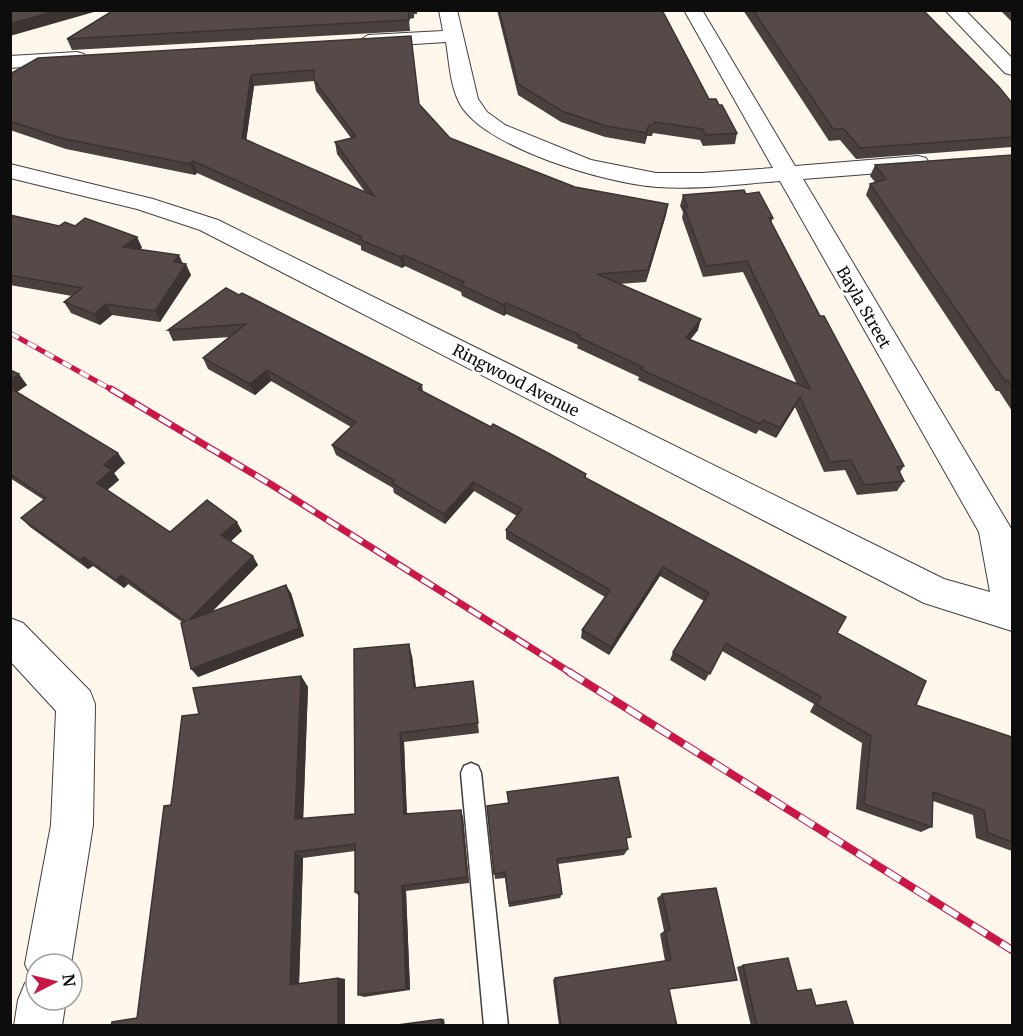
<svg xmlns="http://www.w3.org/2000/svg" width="1023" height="1036" font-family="Merriweather,serif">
  <rect width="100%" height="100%" fill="#fff7ec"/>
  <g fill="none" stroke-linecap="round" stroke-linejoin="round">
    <defs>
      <path id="lane" d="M471,763l7,3 3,7 27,253h-24l-23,-253 3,-7z"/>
      <g id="street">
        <path d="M439,10h18l21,89 9,13 18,13 86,35 65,13h46l71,-5 -89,-158h18l93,156 123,-10 8,2 3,5 -3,5 -8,2 -115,9 209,351v101l-88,-28 -724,-373 -63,-21 -127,-31v-14l143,35 65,21 726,359 46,13 -11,-60 -199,-351c-40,3 -82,9 -123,6 -48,-3 -179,-40 -199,-87 -8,-17 -9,-40 -12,-58l-78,5 -9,-6 9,-6 75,-4z"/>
        <path d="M945,10h20l47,48v17l-7,-2z"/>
        <path d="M77,52l7,2 3,4 -3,4 -74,6v-12z"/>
        <path d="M10,618l13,5 67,68 5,13 -2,121 -22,139h-35v36h30l-4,26h-48l4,-26 7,-17 7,-3 -7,-16 26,-139 5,-114 -46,-50z"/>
      </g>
    </defs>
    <use href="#lane" stroke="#404040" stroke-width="3"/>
    <use href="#street" stroke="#404040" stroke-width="2"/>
    <use href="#lane" fill="#fff" fill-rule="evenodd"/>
    <use href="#street" fill="#fff" fill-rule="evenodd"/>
    <defs>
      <path id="rail-far2" d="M10,333l104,58"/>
      <path id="rail-far1" d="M111,389l161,96 299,188"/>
      <path id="rail" d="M569,672l443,278"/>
    </defs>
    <use href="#rail-far2" stroke="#cb1648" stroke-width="5"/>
    <use href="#rail-far1" stroke="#cb1648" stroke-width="7"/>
    <use href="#rail" stroke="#cb1648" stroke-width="8"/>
    <use href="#rail-far2" stroke="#fff" stroke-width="4" stroke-dasharray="10" stroke-linecap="butt"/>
    <use href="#rail-far1" stroke="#fff" stroke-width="4.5" stroke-dasharray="14" stroke-linecap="butt"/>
    <use href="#rail" stroke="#fff" stroke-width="6" stroke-dasharray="17" stroke-linecap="butt"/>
  </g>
  <g fill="#4a403e" fill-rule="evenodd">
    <path d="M114,10h303v4h-3v4l-5,1 1,12 -338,19 -5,-11z"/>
    <path d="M497,10h165l47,89 10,6 18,28 -2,11 -32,2 -3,-6 -47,-7 -1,3h-5l-2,8 -40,-7 -44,-15 -43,-27z"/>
    <path d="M743,10h180l89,93v44l-156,12 -16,-19 -11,1z"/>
    <path d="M1000,10h12v12z"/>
    <path d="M411,36l8,68 31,34 125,49 93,17 -2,11 -20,67 -27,2 79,46 -8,9 107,45 -54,-112 -40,5 -21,-59 1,-6 -3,-6 3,-11 63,-1 27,24 -2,5 49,93 84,150 -4,6 4,9 -7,10 -40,4 -12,-25 -21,2 -29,-65 -19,31 -17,-8 -3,4 -118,-54 1,-3 -62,-29 1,-3 -72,-31 -2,2 -42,-20 -1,-4 -56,-26 -3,2 -41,-18v-4l-164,-73 -2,2 -129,-26 -56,-19v-56zM314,81l2,10 35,47 -16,4 2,12 28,38 -119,-52 8,-54z"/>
    <path d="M1012,155v256l-13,-20h-3l-130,-196 4,-11 5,-2 -5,-6 5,-11z"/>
    <path d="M10,215l49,11h16l62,11 5,11 -2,1 43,14 8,12 -31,47 -48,-7 -12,10 -29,-12 -7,-11 8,-6 -62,-11z"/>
    <path d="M239,295l183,90 1,6 68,36 95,47v4l251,155 79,72 96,32v114l-36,-13 -3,-23 -40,-14 -1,26 -11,5 -65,-23 6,-66 -52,-31 4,-8 -92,-53 -17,30 -35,-21 3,-8 31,-51 -44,-25 -51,79 -28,-17 1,-8 23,-33 -99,-58v-9l11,-14 -43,-25 -29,33 -51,-31 -1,-5 -57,-33 -4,-10 19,-18 -80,-46 -16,14 -47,-26 -5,-11 27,-21 -57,4 -5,-11z"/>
    <path d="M10,370l17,15 -10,7 108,71 -11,10 5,7 -12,10 63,42 72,-1 -12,10 28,24 -46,47 79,-19 13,43 -106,41 -16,-55 -54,-38 -4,4 -31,-22 -5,3 -58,-42 -9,-9 23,-18 -34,-22z"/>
    <path d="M412,656l4,31 57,-6 6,52 -75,9 3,72 56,3 6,66 -63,8 4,99 -46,7 -6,-2 1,-99 -4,-4v-41l-52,7 -4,125 39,-5 7,1 -208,39 62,-304 102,-38 7,11 -5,132 52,-5z"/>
    <path d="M507,792l120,51 1,6 -4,6 -66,9 4,30 -2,4 -51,9 -4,-29 -10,1 -8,-73 21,-2z"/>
    <path d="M662,894l75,86 -68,9 8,37h-118l-6,-46 2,-2 110,-17 -5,-27 4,-3 -7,-33z"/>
    <path d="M743,965l72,40 31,-4 8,25h-103l-14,-59z"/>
  </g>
  <g fill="#3c3432">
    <path d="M59,10h42l-91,26v-12z"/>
    <path d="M251,75l3,11 -9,63 -3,-11z"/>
    <path d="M649,125l-2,11 -2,8 1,-11z"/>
    <path d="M193,161l4,12 -2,2 -5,-11z"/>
    <path d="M668,204l-2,11 -20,67 2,-12z"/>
    <path d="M137,237l5,11 -13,10 -6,-11z"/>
    <path d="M179,255l5,11 -10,-4z"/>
    <path d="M404,255l1,11 -3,2 -2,-11z"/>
    <path d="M186,264l5,11 -31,47 -5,-11z"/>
    <path d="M506,303v11l-2,2v-11z"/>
    <path d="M106,304l6,11 -12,10 -6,-11z"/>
    <path d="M701,319l-3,11 -15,19 3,-11z"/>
    <path d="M267,370l4,11 -16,14 -5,-11z"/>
    <path d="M19,374l8,11 -14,10 -3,-4v-11z"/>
    <path d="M800,397l-5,10 -19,31 4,-10z"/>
    <path d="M118,453l7,10 -11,10 5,7 -15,13 -7,-10 7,-18z"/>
    <path d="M473,482l1,9 -29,33 -1,-10z"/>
    <path d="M237,522l5,9 -15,14 -6,-10z"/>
    <path d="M253,556l5,9 -63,63 -6,-8z"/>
    <path d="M84,557l9,9 -5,3 -8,-9z"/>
    <path d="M663,567l-3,9 -51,79 2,-8z"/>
    <path d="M121,575l7,9 -4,4 -8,-8z"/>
    <path d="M286,585l5,8 13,43 -106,41 -7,-8z"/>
    <path d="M409,644l3,12 5,42 -3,-10z"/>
    <path d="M301,676l7,11 -5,139 -8,-7z"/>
    <path d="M400,733l4,9 3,79 -3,-7z"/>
    <path d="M461,810l2,7 6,66 -2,-6z"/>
    <path d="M295,852l8,6 -4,128 -9,-1z"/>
    <path d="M402,886l4,5 4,99 -4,-1z"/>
    <path d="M338,978l7,1v47h-7z"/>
    <path d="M441,1019h3l1,7h-3z"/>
  </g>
  <g fill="#564a48" stroke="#3c3432" stroke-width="1.5" fill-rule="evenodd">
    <path d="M10,10h49l-49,14z"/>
    <path d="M114,10h294l1,10 -342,19z"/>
    <path d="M499,10h163l47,89h7l3,6h3l15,28 -32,2 -2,-6 -49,-7 -1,3h-4l-3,8 -40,-7 -44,-15 -44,-27z"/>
    <path d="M753,10h170l76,77 13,16v34l-152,11 -16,-19h-11z"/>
    <path d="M411,36l8,68 31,34 125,49 93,17 -20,66 -51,4 104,45 -15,19 124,51 -63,-128 -41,5 -22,-59 4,1 -5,-13 61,-5 2,4 13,-2 14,26h-4l51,98h4l80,150 -7,1 7,14 -40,4 -13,-25 -21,2 -30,-65 -20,31 -17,-8 -3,4 -120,-55 3,-2 -65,-30 2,-2 -74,-32 -2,2 -43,-20 3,-3 -60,-27 -4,2 -41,-18 3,-2 -169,-76 -3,3 -130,-26 -50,-17v-47l28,-16zM314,70v10l42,57 -21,5 39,54 -132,-58 9,-63z"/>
    <path d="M1012,155v233l-4,-8 -3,1 -135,-197 16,-5 -11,-14z"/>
    <path d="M10,215l49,11 6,-4 10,4 10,-8 52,19 -14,10 56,8 -5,7 12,2 -31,47 -49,-7 -12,10 -30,-12 18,-14 -72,-13z"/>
    <path d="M226,288l13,7 3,-2 180,92 -4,4 73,38 2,-3 55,29 38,21 -2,3 262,140 -9,16 89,48 -10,24 96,32v105l-24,-9 -4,-23 -51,-18 -1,35 -68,-23 7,-68 -54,-31 4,-8 -95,-54 -16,31 -37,-22 36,-59 -46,-26 -52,80 -29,-17 28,-40 -104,-60 16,-21 -49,-27 -29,32 -52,-31 2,-3 -62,-35 24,-23 -89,-52 -17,14 -47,-26 43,-34 -78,6z"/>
    <path d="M10,370l9,4 -9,6z"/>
    <path d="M10,388l108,65 -14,12 8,5 -15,13 73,49 37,-32 30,22 -16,13 32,21 -64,64 97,-35 13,43 -108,41 -10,-46 4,-2 -64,-46 -5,5 -32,-23 -4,3 -59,-42 25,-20 -36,-24z"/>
    <path d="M409,644l5,44 59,-7 5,42 -78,10 4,81 57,-4 6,67 -65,9 4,103 -48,6 1,-103h-4v-48l-60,8 -5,133 48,-7v48h-227l1,-4 25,-4 27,-212 7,-1 11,-89 17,-2 -6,-26 108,-12 -6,143 60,-5 -1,-165z"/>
    <path d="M618,777l13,60 -5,1 2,11 -71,10 5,35 -53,9 -4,-31 -11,2 -7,-68 22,-3 -2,-11z"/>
    <path d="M716,888l21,92 -68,9 8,37h-116l-6,-48 116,-18 -6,-29 5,-1 -8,-36z"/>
    <path d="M788,958l9,33 14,-2 5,17 30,-5 8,25h-97l-14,-61z"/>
    <path d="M441,1019l1,7h-44v-1z"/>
  </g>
  <g text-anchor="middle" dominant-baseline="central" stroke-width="6" stroke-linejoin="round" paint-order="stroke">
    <g font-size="16" fill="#0d0d0d" stroke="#fff">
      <text transform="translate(864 307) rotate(60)">Bayla Street</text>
      <text transform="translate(516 380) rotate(27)">Ringwood Avenue</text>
    </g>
  </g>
  <rect width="1023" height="1036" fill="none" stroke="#0d0d0d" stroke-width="24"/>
  <g transform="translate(54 982) rotate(83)"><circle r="28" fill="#ffffff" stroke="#9e9e9e" stroke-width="1.5"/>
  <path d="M0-4.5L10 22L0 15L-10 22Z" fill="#cb1648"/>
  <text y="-9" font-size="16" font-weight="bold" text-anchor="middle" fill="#0d0d0d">N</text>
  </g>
</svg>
